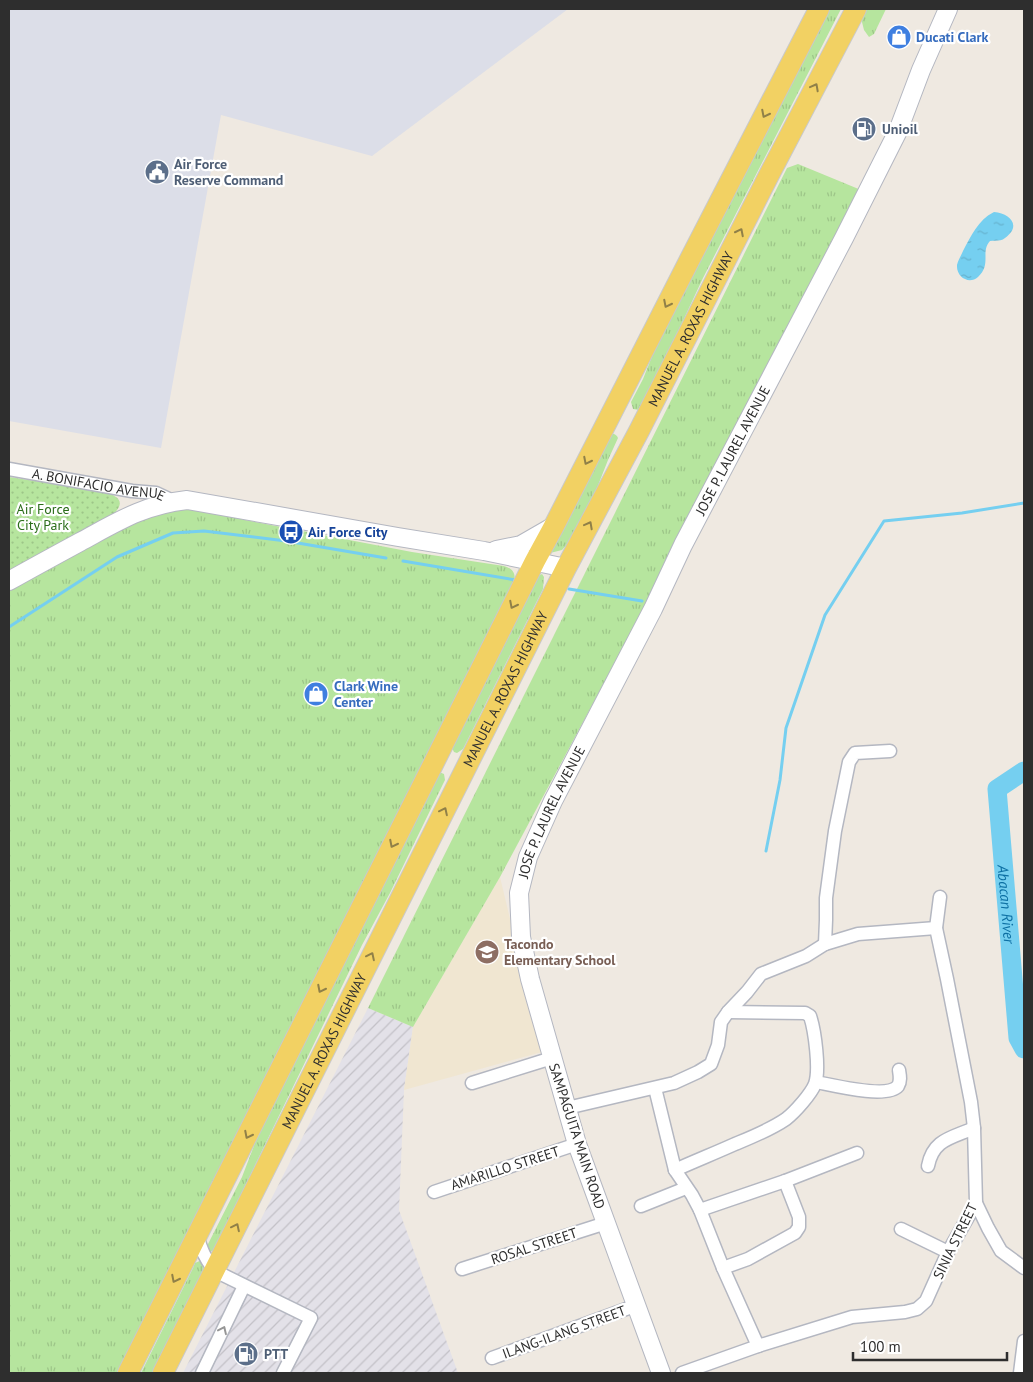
<svg xmlns="http://www.w3.org/2000/svg" width="1033" height="1382" font-family="'PT Sans',sans-serif">
  <defs>
    <pattern id="industrial-furrows" width="10" height="10" patternUnits="userSpaceOnUse" patternTransform="scale(1.25)"><rect width="10" height="10" fill="#e3e1e8"/><path d="M-1 1l2-2M0 10L10 0M9 11l2-2" fill="none" stroke="#c3c1c7"/></pattern>
    <pattern id="grass-tufts" width="24" height="20" patternUnits="userSpaceOnUse" patternTransform="scale(1.25)"><rect width="24" height="20" fill="#b6e59e"/><path d="M3 7l-1-3M5 7V3M7 7l1-3M15 17l-1-3M17 17v-4M19 17l1-3" fill="none" stroke="#9dc588"/></pattern>
    <pattern id="park-dots" width="8" height="8" patternUnits="userSpaceOnUse" patternTransform="scale(1.25)"><rect width="8" height="8" fill="#b6e59e"/><path d="M2 2h.1M6 6h.1" fill="none" stroke="#9dc588" stroke-width="1.8" stroke-linecap="round"/></pattern>
    <pattern id="water-ripples" width="26" height="14" patternUnits="userSpaceOnUse" patternTransform="scale(1.25)"><rect width="26" height="14" fill="#75cff0"/><path d="M2 4q2-2 4 0t4 0M15 11q2-2 4 0t4 0" fill="none" stroke="#66b2ce"/></pattern>
  </defs>
  <rect width="100%" height="100%" fill="#efe9e1"/>
  <path fill="url(#industrial-furrows)" d="M368,1008l45,19 -9,63 -5,120 59,163h-275z"/>
  <path fill="#f0e6d1" d="M500,877l42,175 -138,38 9,-63z"/>
  <path fill="#dcdee8" d="M9,9h559l-196,147 -151,-41 -60,333 -152,-27z"/>
  <g fill="url(#grass-tufts)">
    <path d="M829,9h12l-138,269 -36,77 -28,55 -6,-1 -2,-7 12,-23 16,-40z"/>
    <path d="M866,9h20l-12,25 -5,3 -5,-7 -3,-12z"/>
    <path d="M798,164l63,26 -213,411 -148,276 -87,150 -45,-19 419,-840z"/>
    <path d="M610,434c4,-1 7,1 8,4l-10,22 -13,33 -22,45 -11,12 -12,3z"/>
    <path d="M173,509h14l16,1 42,10 167,32 92,14c9,3 12,7 10,16l-397,791h-108v-784l125,-68z"/>
    <path d="M542,574l2,3 -1,12 -80,160 -6,4 -3,-1 -3,-6 87,-170z"/>
    <path d="M439,772l5,2 1,6 -2,4 -53,109 -28,52 -136,280 -12,25 -5,2 -2,-6 35,-69 18,-47z"/>
    <path d="M202,1260l4,8 -52,105h-13l52,-105 2,-5z"/>
  </g>
  <path fill="url(#park-dots)" d="M9,477l98,15c15,7 17,11 5,24l-103,60z"/>
  <path fill="url(#water-ripples)" d="M994,212c16,1 28,14 11,26 -4,4 -10,2 -15,3 -10,11 2,23 -12,36 -9,8 -22,0 -21,-12 1,-5 4,-9 6,-14 8,-15 15,-31 31,-39z"/>
  <g fill="none" stroke-linecap="round" stroke-linejoin="round">
    <g stroke="#75cff0" stroke-width="3">
      <path d="M403,561l113,19"/>
      <path d="M569,589l73,12"/>
      <path d="M9,627l108,-70 56,-24 31,-2 82,10 100,17"/>
      <path d="M766,851l14,-71 6,-52 39,-113 59,-94 78,-8 62,-10"/>
    </g>
    <path stroke="#75cff0" stroke-width="19" id="s1" d="M1024,771l-27,18 21,249 6,11"/>
    <defs>
      <g id="street">
        <path id="s2" d="M9,469l123,22 24,2 17,8"/>
        <path d="M825,944l1,-24v-22l9,-67 14,-69 6,-9 35,-2"/>
        <path d="M816,1082c16,3 71,17 82,4 3,-5 2,-10 1,-16"/>
        <path d="M472,1083l80,-25"/>
        <path d="M655,1088l20,82 17,25 8,15 23,58 35,78"/>
        <path d="M567,1108l107,-25 24,-11 13,-8 7,-19 3,-23 7,-10 19,-20 14,-18 45,-18 19,-12 33,-10 78,-6"/>
        <path d="M928,1166c5,-27 24,-28 46,-38"/>
        <path d="M675,1170c20,-9 40,-17 60,-26 17,-7 35,-14 51,-25 9,-7 25,-25 29,-35 5,-14 0,-53 -5,-68l-5,-3 -77,-1"/>
        <path d="M434,1192l143,-48"/>
        <path d="M976,1203l12,25 13,23 23,17"/>
        <path d="M641,1206l45,-18"/>
        <path d="M700,1210l85,-29 72,-28"/>
        <path d="M901,1229l47,23"/>
        <path d="M197,1235c4,14 8,24 18,36l96,47 -28,55"/>
        <path d="M723,1268l25,-9 47,-26 4,-6v-10l-14,-36"/>
        <path d="M462,1269l144,-46"/>
        <path d="M492,1358l145,-53"/>
        <path d="M202,1373l42,-87"/>
        <path d="M682,1373l76,-27 94,-29 53,-5 12,-3 9,-8 22,-49 28,-49 -2,-75 -3,-26 -24,-123 -11,-51 4,-31"/>
        <path d="M1020,1373l4,-32"/>
      </g>
      <g id="secondary">
        <path d="M496,550l25,-5 33,-19"/>
        <path d="M9,581c23,-13 47,-26 71,-39 37,-20 63,-37 107,-42l211,37 86,14 82,17"/>
        <path id="s3" d="M661,1373l-84,-229 -47,-165 -9,-42 -2,-44 9,-36 25,-56 100,-192 30,-64 161,-307 54,-107 23,-61 27,-61"/>
      </g>
      <g id="primary">
        <path d="M128,1373l407,-812 19,-35 135,-265 130,-252"/>
        <path id="s4" d="M163,1373l403,-805 73,-137 130,-256 87,-166"/>
      </g>
    </defs>
    <use href="#street" stroke="#b4b7c1" stroke-width="15"/>
    <use href="#secondary" stroke="#b4b7c1" stroke-width="20"/>
    <use href="#primary" stroke="#c9c9c9" stroke-width="22"/>
    <use href="#street" stroke="#fff" stroke-width="12"/>
    <use href="#secondary" stroke="#fff" stroke-width="18"/>
    <use href="#primary" stroke="#f2d163" stroke-width="20"/>
  </g>
  <defs><path id="oneway-chevron" d="M-2-3.5L2.5 0L-2 3.5" fill="none" stroke-width="1.6" stroke-linecap="round" stroke-linejoin="round" transform="scale(1.25)"/></defs>
  <g stroke="#908048">
    <use href="#oneway-chevron" transform="translate(815 87) rotate(-62)"/>
    <use href="#oneway-chevron" transform="translate(765 114) rotate(117)"/>
    <use href="#oneway-chevron" transform="translate(740 232) rotate(-63)"/>
    <use href="#oneway-chevron" transform="translate(667 304) rotate(117)"/>
    <use href="#oneway-chevron" transform="translate(587 461) rotate(117)"/>
    <use href="#oneway-chevron" transform="translate(589 525) rotate(-62)"/>
    <use href="#oneway-chevron" transform="translate(513 605) rotate(117)"/>
    <use href="#oneway-chevron" transform="translate(444 811) rotate(-64)"/>
    <use href="#oneway-chevron" transform="translate(393 844) rotate(117)"/>
    <use href="#oneway-chevron" transform="translate(371 956) rotate(-64)"/>
    <use href="#oneway-chevron" transform="translate(321 989) rotate(117)"/>
    <use href="#oneway-chevron" transform="translate(248 1135) rotate(117)"/>
    <use href="#oneway-chevron" transform="translate(236 1227) rotate(-64)"/>
    <use href="#oneway-chevron" transform="translate(175 1279) rotate(117)"/>
  </g>
  <use stroke="#969696" href="#oneway-chevron" transform="translate(223 1330) rotate(-65)"/>
  <defs>
    <symbol id="shop-disc" viewBox="-11 -11 22 22"><circle r="9.5" fill="#3f7fe0" stroke="#fff"/><path d="M-5-2.5h2.3a2.7 3.5 0 0 1 5.4 0H5L5.5 6h-11ZM-1.5-2.5h3a1.5 2.3 0 0 0-3 0Z" fill="#fff"/></symbol>
    <symbol id="fuel-disc" viewBox="-11 -11 22 22"><circle r="9.5" fill="#5c6f8a" stroke="#fff"/><path d="M-5.5-6h7V0h2V4h1.3V-2.5L3-4.5l.8-.8L6-3V5H2.5V1h-1V6h-7ZM-4.2-4.7v3.2H.2V-4.7Z" fill="#fff"/></symbol>
    <symbol id="civic-disc" viewBox="-11 -11 22 22"><circle r="9.5" fill="#5c6f8a" stroke="#fff"/><path d="M-.6-6.5H3V-4.5H.6V-3L4-1V1h2V6H-6V1h2V-1L-.6-3ZM-1.2 2.5V6h2.4V2.5Z" fill="#fff"/></symbol>
    <symbol id="bus-disc" viewBox="-11 -11 22 22"><circle r="9.5" fill="#1a4fb4" stroke="#fff"/><path d="M-5-6H5V4H4V6H2V4H-2V6H-4V4H-5ZM-3.5-4V0h7V-4ZM-3.5 1.2v1.5H-2V1.2ZM2 1.2v1.5H3.5V1.2Z" fill="#fff"/></symbol>
    <symbol id="school-disc" viewBox="-11 -11 22 22"><circle r="9.5" fill="#8d6e63" stroke="#fff"/><path d="M0-5L7-2L0 1L-7-2ZM-4 1L0 2.5L4 1V4Q0 6-4 4Z" fill="#fff"/></symbol>
  </defs>
  <g fill-rule="evenodd">
    <use href="#shop-disc" x="885" y="23" width="28" height="28"/>
    <use href="#fuel-disc" x="850" y="115" width="28" height="28"/>
    <use href="#civic-disc" x="143" y="158" width="28" height="28"/>
    <use href="#bus-disc" x="277" y="518" width="28" height="28"/>
    <use href="#shop-disc" x="302" y="680" width="28" height="28"/>
    <use href="#school-disc" x="473" y="938" width="28" height="28"/>
    <use href="#fuel-disc" x="232" y="1340" width="28" height="28"/>
  </g>
  <g text-anchor="middle" dominant-baseline="central" stroke-width="4.5" stroke-linejoin="round" paint-order="stroke">
    <g font-size="14" font-weight="bold" fill="#366cbe" stroke="#fff" text-anchor="start">
      <text x="916" y="37">Ducati Clark</text>
      <text x="334" y="686">Clark Wine<tspan x="334" dy="16">Center</tspan></text>
    </g>
    <g font-size="14" font-weight="bold" fill="#4e5e75" stroke="#fff" text-anchor="start">
      <text x="882" y="129">Unioil</text>
      <text x="174" y="164">Air Force<tspan x="174" dy="16">Reserve Command</tspan></text>
      <text x="264" y="1354">PTT</text>
    </g>
    <g font-size="14" fill="#2e2e2e" stroke="#fff">
      <text stroke="none"><textPath href="#s4" startOffset="1170">MANUEL A. ROXAS HIGHWAY</textPath></text>
      <text stroke="none"><textPath href="#s3" startOffset="995">JOSE P. LAUREL AVENUE</textPath></text>
      <text stroke="none"><textPath href="#s2" startOffset="91">A. BONIFACIO AVENUE</textPath></text>
      <text stroke="none"><textPath href="#s4" startOffset="765">MANUEL A. ROXAS HIGHWAY</textPath></text>
      <text stroke="none"><textPath href="#s3" startOffset="590">JOSE P. LAUREL AVENUE</textPath></text>
      <text stroke="none"><textPath href="#s4" startOffset="360">MANUEL A. ROXAS HIGHWAY</textPath></text>
      <text transform="translate(577 1136) rotate(72)">SAMPAGUITA MAIN ROAD</text>
      <text transform="translate(505 1168) rotate(-18)">AMARILLO STREET</text>
      <text transform="translate(955 1241) rotate(-64)">SINIA STREET</text>
      <text transform="translate(534 1246) rotate(-18)">ROSAL STREET</text>
      <text transform="translate(564 1332) rotate(-20)">ILANG-ILANG STREET</text>
    </g>
    <g font-size="14" fill="#2c6e1b" stroke="#fff">
      <text x="43" y="509">Air Force<tspan x="43" dy="16">City Park</tspan></text>
    </g>
    <g font-size="14" font-weight="bold" fill="#164399" stroke="#fff" text-anchor="start">
      <text x="308" y="532">Air Force City</text>
    </g>
    <g font-size="14" font-weight="bold" fill="#785e54" stroke="#fff" text-anchor="start">
      <text x="504" y="944">Tacondo<tspan x="504" dy="16">Elementary School</tspan></text>
    </g>
    <g font-size="15" font-style="italic" fill="#0d6fa3" stroke="#fff">
      <text stroke="none"><textPath href="#s1" startOffset="148">Abacan River</textPath></text>
    </g>
  </g>
  <rect width="1033" height="1382" fill="none" stroke="#2e2e2e" stroke-width="20"/>
  <path d="M853 1352v8h154v-8" fill="none" stroke="#2e2e2e" stroke-width="2.5"/>
  <text x="860" y="1352" font-size="15" fill="#2e2e2e" stroke="#ffffff" stroke-width="4" paint-order="stroke">100 m</text>
</svg>
